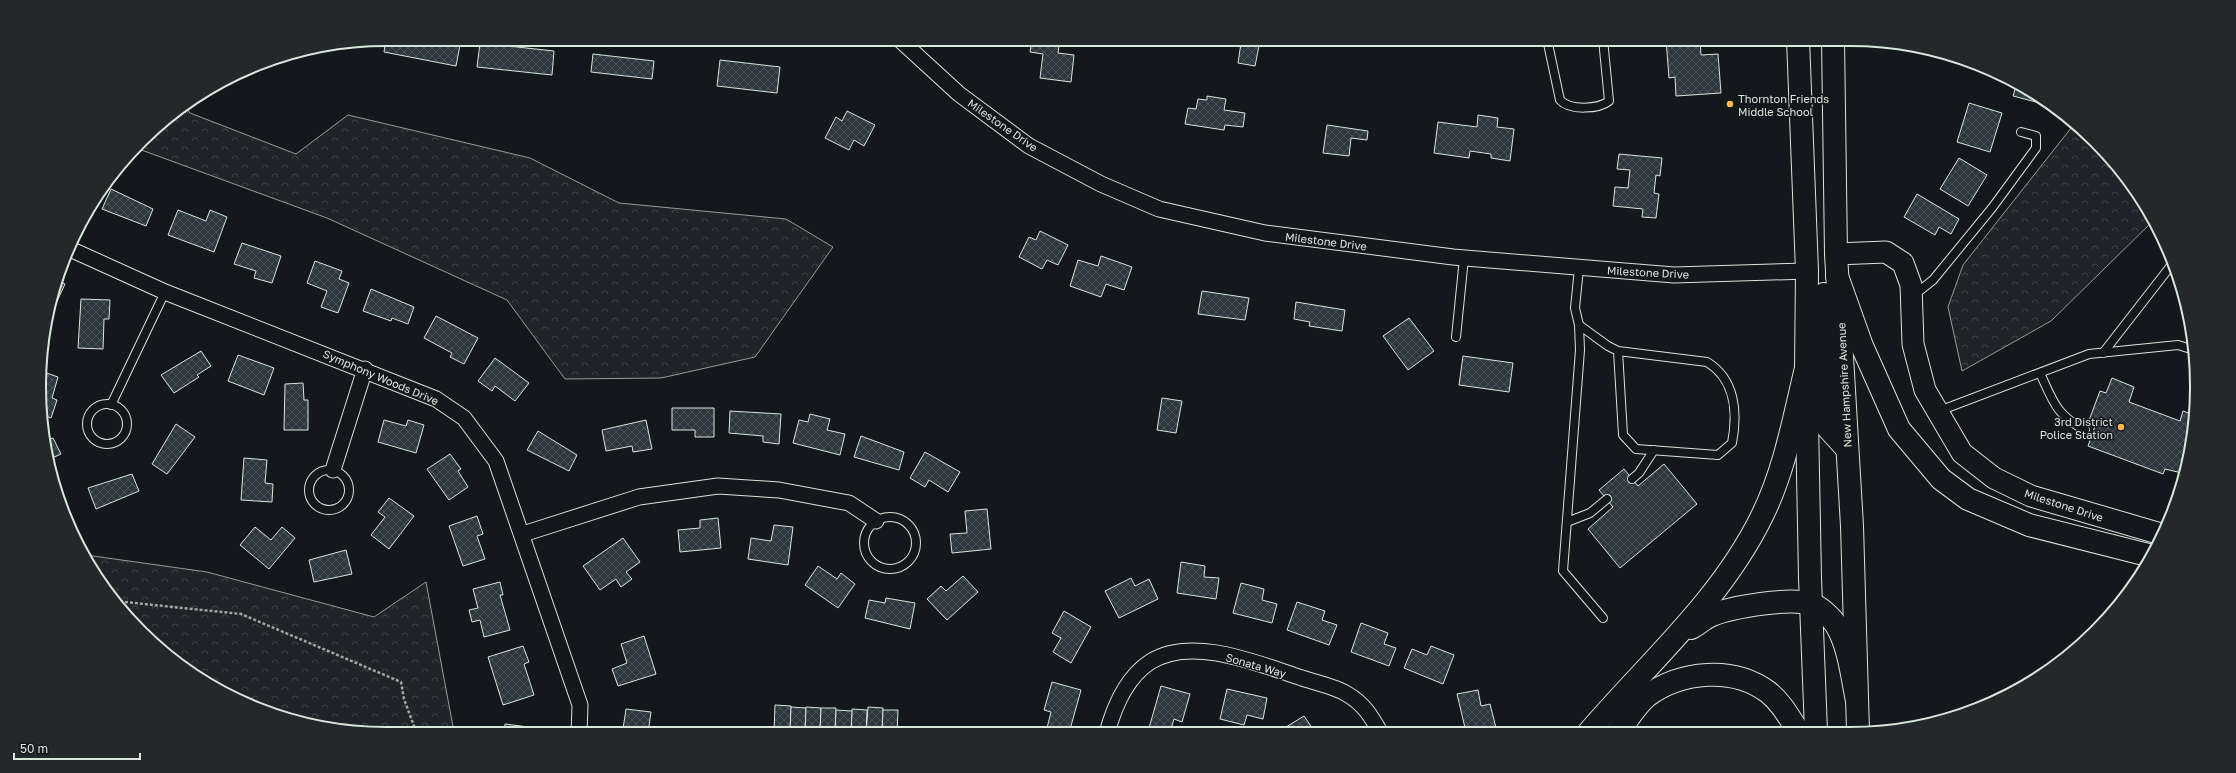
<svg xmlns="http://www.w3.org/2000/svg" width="2236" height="773" font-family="'Golos Text',sans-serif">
  <defs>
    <pattern id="forest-crowns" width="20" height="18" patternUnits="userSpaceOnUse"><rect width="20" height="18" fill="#202428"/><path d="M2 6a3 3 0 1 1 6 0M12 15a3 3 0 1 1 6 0" fill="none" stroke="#404447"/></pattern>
    <pattern id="building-cross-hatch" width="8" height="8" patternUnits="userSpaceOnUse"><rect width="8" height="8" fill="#2c363c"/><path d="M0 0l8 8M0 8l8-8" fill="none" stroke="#4a5358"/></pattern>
  </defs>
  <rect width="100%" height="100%" fill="#14181c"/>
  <g fill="url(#forest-crowns)" stroke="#939e99">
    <path d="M186,108l4,5 106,41 52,-39 182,43 89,45 167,16 47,28 -78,110 -94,21 -96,1 -58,-79 -180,-82 -191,-70 21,-23z"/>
    <path d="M2075,123l36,34 43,63 -103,101 -89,50 -14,-64 15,-42z"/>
    <path d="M86,555l121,17 167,45 52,-35 28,150 -67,2 -90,-12 -104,-47 -52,-43 -43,-52z"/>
  </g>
  <g fill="url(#building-cross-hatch)" stroke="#d8e6dc">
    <path d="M386,39l75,1 -5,26 -72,-14z"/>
    <path d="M1032,39h28l-2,14 16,2 -3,27 -31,-4 3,-24 -13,-2z"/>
    <path d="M1666,39h34l1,16 17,-1 3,39 -45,3 -1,-19 -6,1z"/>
    <path d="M480,43l74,8 -2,24 -75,-8z"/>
    <path d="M1241,43l18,3 -4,20 -17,-3z"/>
    <path d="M593,54l61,7 -2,18 -61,-7z"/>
    <path d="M720,60l60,7 -3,26 -60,-7z"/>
    <path d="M2017,83l38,24 -42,-11z"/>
    <path d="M1207,96l19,3 -2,11 21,3 -2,14 -18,-2 -1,5 -39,-6 3,-16 8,1 2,-10 9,1z"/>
    <path d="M1969,103l33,10 -12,39 -33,-10z"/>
    <path d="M847,111l28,14 -11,21 -10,-6 -5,10 -24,-12 11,-21 6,4z"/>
    <path d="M1478,115l20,3 -1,9 17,2 -4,32 -19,-3v-4l-21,-3 -1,7 -35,-5 4,-31 39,5z"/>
    <path d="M1327,125l41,6 -1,9 -16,-2 -2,18 -26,-3z"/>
    <path d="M1619,154l43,4 -2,18 -4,-1 -2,18 5,1 -3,24 -14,-1 1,-8 -30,-3 2,-19 13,1 2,-18 -13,-1z"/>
    <path d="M1959,158l28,17 -19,31 -28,-17z"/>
    <path d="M111,189l42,20 -7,17 -44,-17z"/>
    <path d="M1917,194l42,25 -8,15 -12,-7 -4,8 -31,-18z"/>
    <path d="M178,210l28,11 4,-11 17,7 -13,35 -46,-17z"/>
    <path d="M1040,231l28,14 -10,20 -11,-5 -5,9 -23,-12 10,-20 7,3z"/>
    <path d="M242,243l39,13 -9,27 -18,-5 2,-7 -22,-7z"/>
    <path d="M1101,256l31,11 -8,23 -18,-6 -5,13 -31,-11 8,-26 20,6z"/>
    <path d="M315,261l27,10 -3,8 10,4 -11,30 -17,-6 6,-16 -20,-8z"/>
    <path d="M60,282l5,2 -12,26h-2z"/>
    <path d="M371,289l43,18 -6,17 -16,-6 -1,3 -28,-10z"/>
    <path d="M1202,291l47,7 -4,22 -47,-6z"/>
    <path d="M81,299l29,1 -1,19h-5l-1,30 -25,-1z"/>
    <path d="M1296,302l49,8 -3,21 -33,-5 1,-4 -16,-3z"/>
    <path d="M436,316l42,22 -14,26 -14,-7 2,-4 -28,-15z"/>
    <path d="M1409,318l25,33 -26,19 -25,-34z"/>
    <path d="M201,351l10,15 -14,9 2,2 -25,16 -13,-18z"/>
    <path d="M238,355l36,13 -10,27 -36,-14z"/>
    <path d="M1463,356l50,7 -4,29 -50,-7z"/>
    <path d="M495,358l34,25 -14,18 -20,-15 -3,5 -14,-10z"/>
    <path d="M41,371l17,6 -6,21 5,2 -6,18 -10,-4z"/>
    <path d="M2112,378l22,9 -5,15 51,19 3,-10 8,3 5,-16v11l-10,65 -21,-5 -2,5 -75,-28 7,-20 -7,-3 12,-32 6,2z"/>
    <path d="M303,383l1,17h4v30h-24l1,-46z"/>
    <path d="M1162,398l20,3 -6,32 -19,-3z"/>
    <path d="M672,408h42v29h-19v-7h-23z"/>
    <path d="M730,411l51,3 -2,30 -16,-2v-6l-34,-3z"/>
    <path d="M810,414l20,5 -3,11 18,4 -5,21 -47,-12 6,-23 9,2z"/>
    <path d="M384,420l22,6 2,-6 16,5 -8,28 -38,-11z"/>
    <path d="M646,420l6,29 -19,3 -1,-6 -26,5 -4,-21z"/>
    <path d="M176,424l19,13 -28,37 -15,-10z"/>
    <path d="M538,431l39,24 -8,16 -42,-21z"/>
    <path d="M861,436l43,16 -5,18 -45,-13z"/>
    <path d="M53,438l8,16 -13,6 -3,-18z"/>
    <path d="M925,452l35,20 -12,20 -19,-12 -4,7 -15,-9z"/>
    <path d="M450,454l11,15 -3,2 10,16 -19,13 -22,-31z"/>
    <path d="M244,458l23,2 -2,23 8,1 -1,18 -31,-2z"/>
    <path d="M1664,464l33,40 -77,64 -32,-39 25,-22 -14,-17 25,-21 14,17z"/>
    <path d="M132,474l7,17 -43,18 -8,-21z"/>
    <path d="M389,498l25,18 -25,33 -18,-14 14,-18 -7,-5z"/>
    <path d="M987,509l4,40 -39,4 -2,-19 17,-1 -2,-22z"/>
    <path d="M477,516l6,18 -6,2 8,23 -22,7 -14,-40z"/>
    <path d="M718,518l3,30 -41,4 -2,-22 22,-2v-8z"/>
    <path d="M774,525l19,2 -5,38 -40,-6 3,-21 20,3z"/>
    <path d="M255,527l16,13 11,-13 13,11 -26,31 -29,-24z"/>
    <path d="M623,538l17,24 -14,10 6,7 -11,8 -5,-8 -16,11 -17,-24z"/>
    <path d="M346,550l6,24 -38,8 -5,-22z"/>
    <path d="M1181,562l24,4 -1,11 15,1 -3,21 -39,-6z"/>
    <path d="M818,566l19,13 4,-6 14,11 -17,24 -33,-23z"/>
    <path d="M963,576l15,16 -31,28 -20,-21 14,-13 5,5z"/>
    <path d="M1131,578l4,8 14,-7 9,20 -39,19 -14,-27z"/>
    <path d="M500,582l3,13h-3l10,35 -26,7 -4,-17 -8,2 -3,-12 9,-2 -5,-19z"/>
    <path d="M1241,583l23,6 -2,11 15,4 -5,19 -39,-10z"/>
    <path d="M886,598l29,5 -5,26 -45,-11 4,-18 16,3z"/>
    <path d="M1297,602l28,9 -3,9 15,5 -8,20 -42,-15z"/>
    <path d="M1064,611l27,16 -20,36 -18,-11 8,-14 -9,-5z"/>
    <path d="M1361,623l27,10 -4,11 12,4 -7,18 -38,-14z"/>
    <path d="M644,636l12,38 -38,12 -6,-17 15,-6 -6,-19z"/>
    <path d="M523,646l6,16 -5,2 10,31 -31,10 -15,-48z"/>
    <path d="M1431,646l23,9 -11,29 -39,-16 8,-19 15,6z"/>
    <path d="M1052,682l29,8 -12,43 -22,-5 4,-16 -7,-2z"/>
    <path d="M1161,686l29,8 -8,28 -8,-3 -4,13 -21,-4z"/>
    <path d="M1227,689l40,9 -4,21 -16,-4 -3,10 -24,-6z"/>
    <path d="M1478,690l3,16 9,-2 7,28h-31l-9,-38z"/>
    <path d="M775,705l16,1 -1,27h-16z"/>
    <path d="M791,707l15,1 -1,25h-15z"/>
    <path d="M806,707l15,1 -1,25h-15z"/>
    <path d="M868,707l15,1 -1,25h-16z"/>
    <path d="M821,708h15l-1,25h-15z"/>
    <path d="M626,709l25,3 -3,21 -32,1v-6l7,1z"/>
    <path d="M852,709l15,1 -1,23h-15z"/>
    <path d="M836,710l16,1 -1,22h-16z"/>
    <path d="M883,710h15l-1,23h-15z"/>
    <path d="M1304,716l11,16h-37z"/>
    <path d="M505,724l23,3 -1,7h-23z"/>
  </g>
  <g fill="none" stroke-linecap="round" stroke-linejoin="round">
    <defs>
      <g id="lane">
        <path d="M1547,39l13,61c10,11 39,9 49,1l-6,-62"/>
        <path d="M1579,268l-4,40 4,17 29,21 10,5 89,11c28,17 31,50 25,81l-14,12 -82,-6 -13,-14 -5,-84"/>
        <path d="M1914,295l19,-15 59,-72 44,-60v-12l-15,-4"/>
        <path d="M1579,325l1,25 -17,221 40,47"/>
        <path d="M1456,337l8,-79"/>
        <path d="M2103,353l70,-90"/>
        <path d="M2040,373c13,28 16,42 45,57"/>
        <circle cx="107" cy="424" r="20"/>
        <path d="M111,405l54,-113"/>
        <path d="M1939,411l150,-57 89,-9 16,5"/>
        <circle cx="329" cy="490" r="20"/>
        <path d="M1632,479l7,-6 15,-23"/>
        <circle cx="890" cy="543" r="26"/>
        <path d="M1567,522l23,-9 17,-14"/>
      </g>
      <g id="street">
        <path d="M899,39l60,55 70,52 72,38 58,25 106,24 188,24 221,18 133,-4"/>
        <path d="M70,249l95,43 271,107 28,19 32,43 84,244 -1,29"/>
        <path d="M333,470l32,-101"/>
        <path d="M523,534l116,-37 79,-11 61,4 70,13 27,18"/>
        <path d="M1107,733c7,-26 20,-56 43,-71 42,-27 109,2 152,16 14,5 32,8 45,16 17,10 24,22 33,38"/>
      </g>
      <path id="secondary" d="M1836,254l50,-2 17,11 8,22 2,59 12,46 37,63 32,25 37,18 130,38"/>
      <g id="primary">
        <path d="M1798,39l9,232 -1,97 4,210 6,153"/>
        <path d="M1833,39l3,215 16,272 6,205"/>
        <path d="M1824,294l3,133 20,22"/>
      </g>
      <g id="highway">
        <path d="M1837,276l25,70 37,83 42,50 27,20 61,26 123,31"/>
        <path d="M1691,628c7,-4 14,-10 21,-13 20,-8 78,-18 99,-11 9,3 20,13 25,21 13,21 16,52 21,76"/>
        <path d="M1589,732c60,-70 132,-132 173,-216 23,-46 32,-99 44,-148"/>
        <path d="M1618,732c9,-11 18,-27 29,-36 34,-25 86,-30 121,-4 13,10 21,25 30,39"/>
      </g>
    </defs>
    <use href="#lane" stroke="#d8e6dc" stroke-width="10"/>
    <use href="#street" stroke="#d8e6dc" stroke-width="17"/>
    <use href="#secondary" stroke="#d8e6dc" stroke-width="23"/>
    <use href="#primary" stroke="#d8e6dc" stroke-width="24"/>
    <use href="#highway" stroke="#d8e6dc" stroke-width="24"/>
    <path stroke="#9da8a2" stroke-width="2.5" stroke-dasharray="3 2" stroke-linecap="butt" d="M115,601l126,13 160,68 3,17 13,35"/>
    <use href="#lane" stroke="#14181c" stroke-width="8"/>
    <use href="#street" stroke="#14181c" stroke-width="15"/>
    <use href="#secondary" stroke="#14181c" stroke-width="21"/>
    <use href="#primary" stroke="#14181c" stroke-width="22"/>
    <use href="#highway" stroke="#14181c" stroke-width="22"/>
  </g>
  <g fill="#ffb74d" stroke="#14181c" stroke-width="1.5">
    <circle cx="1730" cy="104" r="4"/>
    <circle cx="2121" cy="427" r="4"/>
  </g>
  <g text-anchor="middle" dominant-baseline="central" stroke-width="3" stroke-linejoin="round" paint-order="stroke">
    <g font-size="11" fill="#d8e6dc" stroke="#14181c" text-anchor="start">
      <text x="1738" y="98">Thornton Friends<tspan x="1738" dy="13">Middle School</tspan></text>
      <text x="2113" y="421" text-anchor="end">3rd District<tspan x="2113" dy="13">Police Station</tspan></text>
    </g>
    <g font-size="11" fill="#d8e6dc" stroke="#14181c">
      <text transform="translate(1003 125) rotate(35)">Milestone Drive</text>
      <text transform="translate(1326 241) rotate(7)">Milestone Drive</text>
      <text transform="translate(1648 272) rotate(3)">Milestone Drive</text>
      <text transform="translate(381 377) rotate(23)">Symphony Woods Drive</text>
      <text transform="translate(1844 385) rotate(-93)">New Hampshire Avenue</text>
      <text transform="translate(2064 505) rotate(18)">Milestone Drive</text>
      <text transform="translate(1256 665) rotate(16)">Sonata Way</text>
    </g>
  </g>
  <path d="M0 0H2236V773H0ZM386 46H1850A340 340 0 0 1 2190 386V387A340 340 0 0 1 1850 727H386A340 340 0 0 1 46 387V386A340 340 0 0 1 386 46Z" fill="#24282b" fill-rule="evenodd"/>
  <path fill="none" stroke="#d8e6dc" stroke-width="2" d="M386 46H1850A340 340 0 0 1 2190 386V387A340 340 0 0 1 1850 727H386A340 340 0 0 1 46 387V386A340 340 0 0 1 386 46Z"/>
  <path d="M14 753v6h126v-6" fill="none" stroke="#d8e6dc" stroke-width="2"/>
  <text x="20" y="753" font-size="12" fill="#d8e6dc" stroke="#14181c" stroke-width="3" paint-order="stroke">50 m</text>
</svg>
